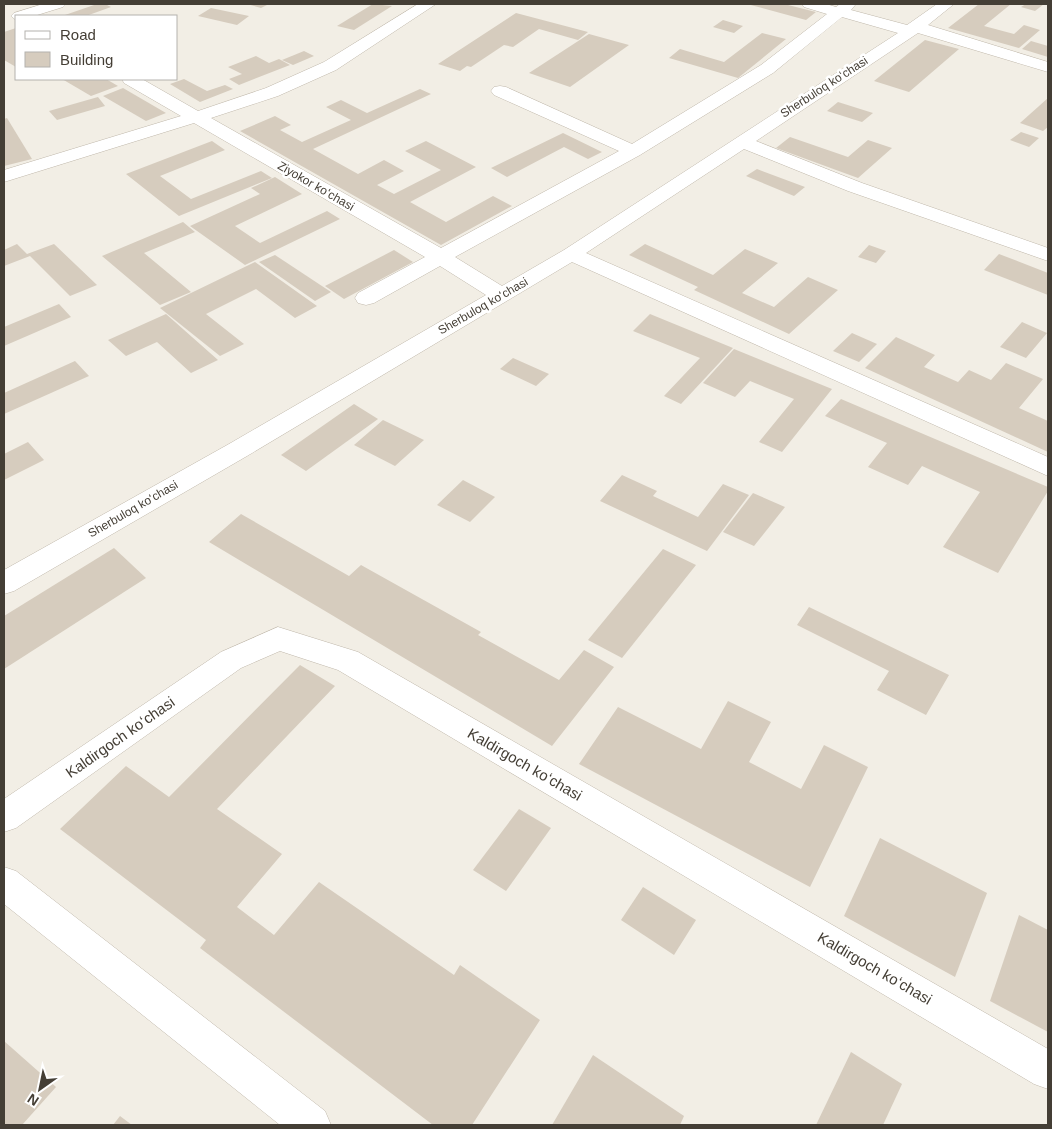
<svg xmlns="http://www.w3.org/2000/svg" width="1052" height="1129" font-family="Arial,sans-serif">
  <rect width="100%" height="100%" fill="#f2eee5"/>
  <g fill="#d6ccbe">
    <path d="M97,4h8l6,3 -25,9h-24z"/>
    <path d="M247,4h22l-8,4z"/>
    <path d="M373,4l19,2 -38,24 -17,-4z"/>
    <path d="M747,4h37l32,8 -10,8z"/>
    <path d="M979,4h32l-27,22 30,8 10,-9 16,5 -21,18 -71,-20z"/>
    <path d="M1026,4h18l-9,7 -14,-4z"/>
    <path d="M211,8l38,8 -12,9 -39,-9z"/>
    <path d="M516,13l72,19 -10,8 -39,-11 -26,18 -9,-2 -33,22 -4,-1 -7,5 -22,-7z"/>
    <path d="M723,20l20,6 -9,7 -21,-6z"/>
    <path d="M16,28v39l-12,-7v-28z"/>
    <path d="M762,33l24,6 -48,39 -69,-20 11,-9 44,13z"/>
    <path d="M589,34l40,11 -59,42 -41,-14z"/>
    <path d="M925,40l34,9 -50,43 -35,-11z"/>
    <path d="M1031,41l17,5v11l-26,-8z"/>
    <path d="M304,51l10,5 -21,9 -11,-5z"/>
    <path d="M256,56l13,7 10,-4 11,6 -51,20 -10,-6 13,-5 -14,-7z"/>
    <path d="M62,79h44l12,7 -27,10z"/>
    <path d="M184,79l23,12 18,-6 8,4 -33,13 -30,-18z"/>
    <path d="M123,88l43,25 -20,8 -43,-25z"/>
    <path d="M420,89l11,5 -118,55 45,25 26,-14 20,11 -27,14 17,9 47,-24 -36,-19 21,-10 50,26 -66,35 36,20 47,-26 19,10 -71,39 -201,-114 35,-15 16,9 -11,5 22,12 49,-22 -25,-13 15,-7 26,13z"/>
    <path d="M98,97l7,9 -48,14 -8,-9z"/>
    <path d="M1048,98v29l-5,4 -23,-8z"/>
    <path d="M838,102l35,11 -11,9 -35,-11z"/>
    <path d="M7,118l25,41 -28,7v-47z"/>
    <path d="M1021,132l18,6 -10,9 -19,-7z"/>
    <path d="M563,133l39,19 -14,7 -24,-12 -57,30 -16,-9z"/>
    <path d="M790,137l58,20 20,-17 24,8 -34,30 -82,-30z"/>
    <path d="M212,141l13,9 -65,26 31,23 70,-28 11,7 -93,38 -53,-42z"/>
    <path d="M757,169l48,18 -11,9 -48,-20z"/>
    <path d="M275,177l27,17 -67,32 25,17 67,-32 13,8 -95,46 -55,-39 70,-32 -9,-6z"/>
    <path d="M183,222l12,10 -51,21 47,39 -31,13 -58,-49z"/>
    <path d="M17,244l10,10 27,-10 43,41 -27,11 -40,-40 -26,10v-16z"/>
    <path d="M645,244l68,31 32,-26 33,14 -36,30 32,14 34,-30 30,13 -49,44 -95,-44 4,-3 -69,-32z"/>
    <path d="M869,245l17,6 -10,12 -18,-6z"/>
    <path d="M394,250l19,12 -69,37 -19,-13z"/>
    <path d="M999,254l49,19v22l-64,-25z"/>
    <path d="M275,255l56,37 -16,9 -56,-39z"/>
    <path d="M255,262l62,44 -22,12 -39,-29 -50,25 38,30 -24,12 -60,-48z"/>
    <path d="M59,304l12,13 -67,29v-19z"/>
    <path d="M166,314l52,46 -27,13 -34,-31 -31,14 -18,-16z"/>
    <path d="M650,314l83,34 -52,56 -17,-8 36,-38 -67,-27z"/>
    <path d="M1022,322l25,11 -21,25 -26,-11z"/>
    <path d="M852,333l25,11 -18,18 -26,-11z"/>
    <path d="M896,337l39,18 -11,12 34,15 11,-12 22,10 15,-17 37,16 -24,29 29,13v31l-183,-84z"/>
    <path d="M734,349l98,40 -50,63 -23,-10 35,-43 -44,-18 -15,16 -32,-14z"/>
    <path d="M513,358l36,16 -13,12 -36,-17z"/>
    <path d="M75,361l14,15 -85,38v-21z"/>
    <path d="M841,399l207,88v4l-50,82 -55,-26 37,-55 -58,-26 -14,19 -40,-18 19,-24 -62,-27z"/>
    <path d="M354,404l24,15 -72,52 -25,-16z"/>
    <path d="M383,420l41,20 -29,26 -41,-21z"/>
    <path d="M28,442l16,18 -40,20v-26z"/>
    <path d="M622,475l35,16 -4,5 45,21 25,-33 26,11 -42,56 -107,-50z"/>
    <path d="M463,480l32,17 -25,25 -33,-17z"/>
    <path d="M753,493l32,14 -31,39 -31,-14z"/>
    <path d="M241,514l108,62 12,-11 120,67 -3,3 81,45 25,-30 30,17 -62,79 -343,-204z"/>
    <path d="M114,548l32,30 -142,91v-53z"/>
    <path d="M663,549l33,16 -74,93 -34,-18z"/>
    <path d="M809,607l140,68 -23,40 -49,-25 12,-19 -92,-46z"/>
    <path d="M300,665l35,21 -118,123 65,45 -45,53 37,28 45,-53 135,93 6,-10 80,55 -68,105h-39l-233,-177 6,-8 -146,-111 66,-63 43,31z"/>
    <path d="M728,701l43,21 -22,40 52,27 23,-44 44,22 -58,120 -231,-123 39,-57 83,42z"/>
    <path d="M519,809l32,19 -45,63 -33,-21z"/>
    <path d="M880,838l107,55 -32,84 -111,-61z"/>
    <path d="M643,887l53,33 -22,35 -53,-35z"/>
    <path d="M1019,915l29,15v102l-58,-31z"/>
    <path d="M4,1041l52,46 -34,38h-18z"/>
    <path d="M851,1052l51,32 -19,41h-67z"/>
    <path d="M593,1055l91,61 -4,9h-128z"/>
    <path d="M120,1116l12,9h-19z"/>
  </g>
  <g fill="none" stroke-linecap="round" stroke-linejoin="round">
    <defs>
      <g id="minor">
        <path d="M43,4h23l-3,3 -29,9h-18v4l-5,-4 3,-3z"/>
        <path d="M418,4h18l-100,66 -58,26 -67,22 230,130 178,-97 -125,-56 -3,-4 3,-4 6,-1 6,1 126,57 129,-79 66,-51 -23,-7 -2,-3h24l10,3 4,-3h16l-5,6 56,15 30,-21h17l-26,21 120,37v10l-130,-39 -162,108 106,42 186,65v13l-200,-70 -104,-42 -158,104 462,204v19l-476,-214 -325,194 -233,135 -10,3v-24l225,-126 257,-149 -46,-29 -66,37 -8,2 -8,-2 -3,-5 3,-5 67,-36 -231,-134 -190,59v-12l177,-54 -57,-33 -2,-4h20l56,32 68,-23 58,-26zM842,17l56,16 -334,217 -62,36 -47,-29 185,-102 133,-82z"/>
        <path d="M278,627l80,25 690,397v40l-14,-5 -696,-414 -58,-19 -39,17 -225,160 -12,4v-33l217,-147z"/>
        <path d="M4,867l12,4 309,240 6,14h-51l-276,-221z"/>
      </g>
    </defs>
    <use href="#minor" stroke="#c0b8ab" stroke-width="1"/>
    <use href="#minor" fill="#fff" fill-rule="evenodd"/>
  </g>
  <g text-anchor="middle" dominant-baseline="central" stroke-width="5" stroke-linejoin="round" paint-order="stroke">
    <g font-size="12" fill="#443e35" stroke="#fff">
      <text transform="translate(824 87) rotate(-33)">Sherbuloq koʻchasi</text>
      <text transform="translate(316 186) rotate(30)">Ziyokor koʻchasi</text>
      <text transform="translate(483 306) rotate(-30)">Sherbuloq koʻchasi</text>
      <text transform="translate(133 509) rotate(-30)">Sherbuloq koʻchasi</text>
    </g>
    <g font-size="15" fill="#443e35" stroke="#fff">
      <text transform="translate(120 737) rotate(-35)">Kaldirgoch koʻchasi</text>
      <text transform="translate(525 764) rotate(30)">Kaldirgoch koʻchasi</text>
      <text transform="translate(875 968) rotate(30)">Kaldirgoch koʻchasi</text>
    </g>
  </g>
  <rect width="1052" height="1129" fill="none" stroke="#443e35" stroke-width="10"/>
  <rect x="15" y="15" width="162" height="65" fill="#ffffff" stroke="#b4b2ae"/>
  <rect x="25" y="31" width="25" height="8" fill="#ffffff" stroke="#b4b2ae"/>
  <text x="60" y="40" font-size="15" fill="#443e35">Road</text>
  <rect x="25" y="52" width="25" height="15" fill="#d6ccbe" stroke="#b4b2ae"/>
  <text x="60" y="65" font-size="15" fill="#443e35">Building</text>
  <g transform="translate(40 1089) rotate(213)" stroke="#ffffff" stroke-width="4" paint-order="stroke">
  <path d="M0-4L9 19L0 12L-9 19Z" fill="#443e35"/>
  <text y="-8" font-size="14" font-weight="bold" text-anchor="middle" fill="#443e35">N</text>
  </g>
</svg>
